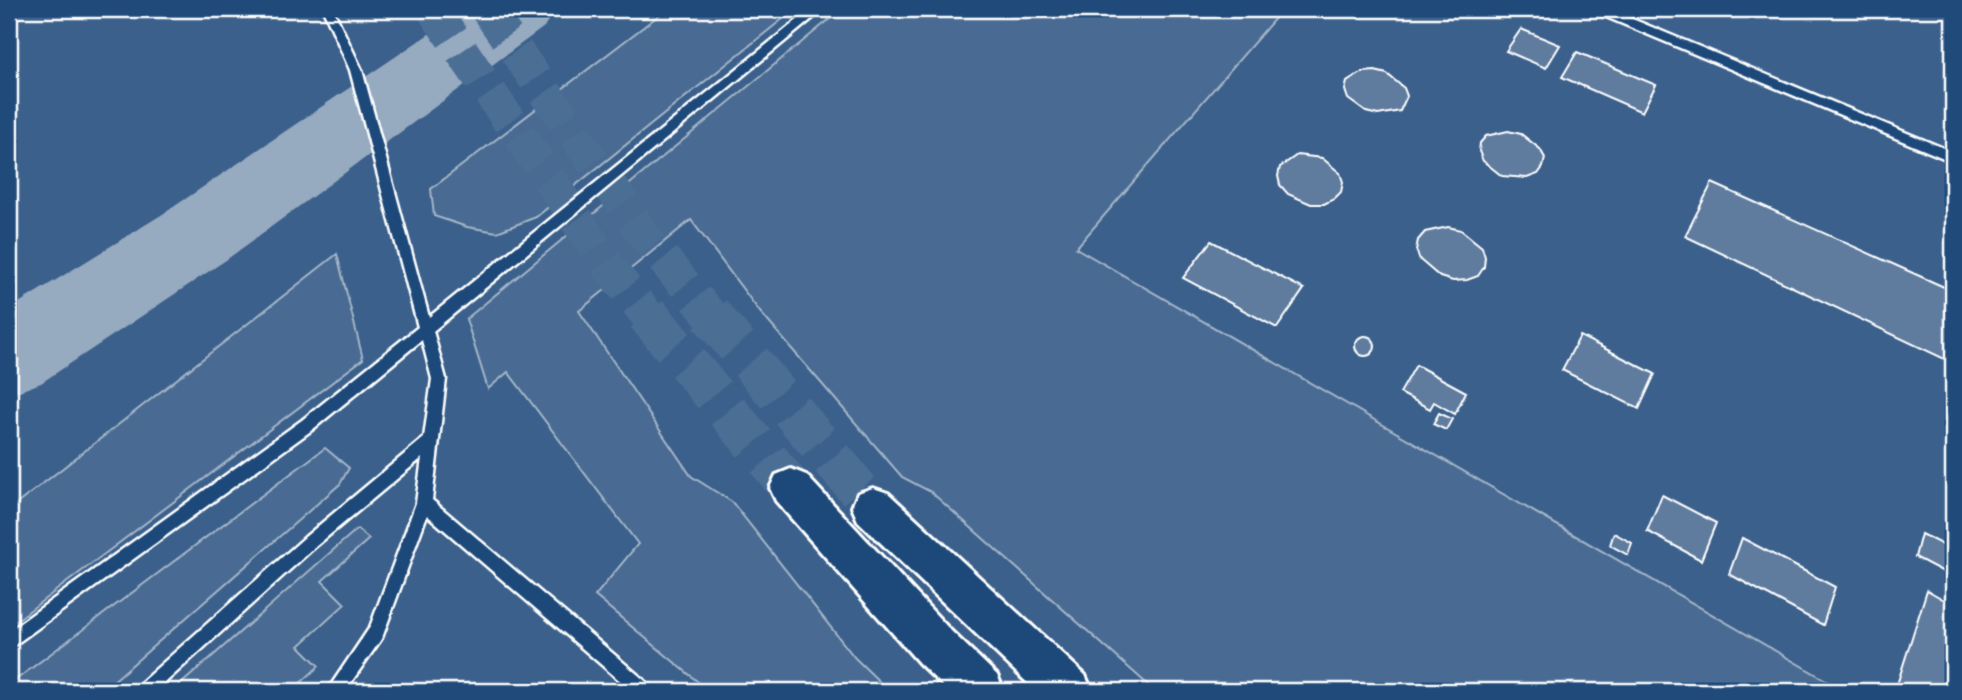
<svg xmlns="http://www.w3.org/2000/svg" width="1962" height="700" font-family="'Gochi Hand',sans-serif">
  <rect width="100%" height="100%" fill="#2c5582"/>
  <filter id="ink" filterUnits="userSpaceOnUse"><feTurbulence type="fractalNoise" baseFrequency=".0143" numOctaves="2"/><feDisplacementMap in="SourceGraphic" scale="14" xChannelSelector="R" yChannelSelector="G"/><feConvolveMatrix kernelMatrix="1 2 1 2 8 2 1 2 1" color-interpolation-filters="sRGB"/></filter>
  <g filter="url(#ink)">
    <rect fill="#3b618b" x="9" y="9" width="1944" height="682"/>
    <g fill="#486b92" stroke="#a4b5c8" stroke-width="2">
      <path d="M667,9h128l-259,208 -39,15 -30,-5 -33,-11 -3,-27z"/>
      <path d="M842,9h441l-207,239 769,443h-690l-224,-199 -29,-15 -142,-165 -69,-92 -112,91 112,165 41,26 123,156 34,33h-180l-114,-95 43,-52 -130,-172 -20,17 -22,-70z"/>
      <path d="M337,254l26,105 -354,267v-116z"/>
      <path d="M325,448l24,20 -9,16 -238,207h-93v-6z"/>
      <path d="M357,529l12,10 -47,42 23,23 -46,42 20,20 -27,25h-119z"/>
    </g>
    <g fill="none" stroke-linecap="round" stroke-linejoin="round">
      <path fill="#96aac0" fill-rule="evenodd" d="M466,9h89l-11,18 -318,233 -185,123 -32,12v-86l157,-97z"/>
    </g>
    <g fill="#5e7c9f" stroke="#fff" stroke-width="2">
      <path d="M1521,29l39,16 -14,23 -40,-17z"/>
      <path d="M1577,52l79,33 -14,27 -80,-35z"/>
      <path d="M1375,71l12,3 17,14 3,8 -7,15 -22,4 -12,-3 -18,-13 -3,-9 2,-8 16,-10z"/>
      <path d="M1508,131l13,3 19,15 5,9 -2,9 -5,7 -11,4 -25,-2 -19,-15 -4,-10 1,-8 6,-7z"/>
      <path d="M1297,155l25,3 18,15 3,9 -2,10 -7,7 -10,5h-13l-23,-10 -8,-9 -2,-9 2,-9z"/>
      <path d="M1712,183l241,108v72l-268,-127z"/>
      <path d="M1448,227l13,3 21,17 3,10 -1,10 -6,9 -11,4 -14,1 -13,-4 -20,-17 -4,-10 2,-10 7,-8z"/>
      <path d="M1211,241l93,48 -27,39 -94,-50z"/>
      <path d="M1580,336l75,38 -16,35 -77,-39z"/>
      <circle cx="1365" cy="346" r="10"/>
      <path d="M1416,365l50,27 -11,22 -21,-12 -4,7 -30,-16z"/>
      <path d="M1439,413l13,6 -6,11 -13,-6z"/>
      <path d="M1662,495l54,28 -15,37 -54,-29z"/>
      <path d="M1614,533l18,10 -4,12 -18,-10z"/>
      <path d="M1921,534l32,16v27l-38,-20z"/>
      <path d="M1742,538l93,49 -12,38 -94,-51z"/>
      <path d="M1927,590l26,15v86h-58z"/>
    </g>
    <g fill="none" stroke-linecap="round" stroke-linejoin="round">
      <g stroke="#4c6e95" stroke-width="34" stroke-dasharray="34 17" stroke-linecap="butt">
        <path d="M433,9l180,264 35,43"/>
        <path d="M487,9l162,233 62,74"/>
      </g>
      <g stroke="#4c6e95" stroke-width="42" stroke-dasharray="42 21" stroke-linecap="butt">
        <path d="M647,314l144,174"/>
        <path d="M710,314l163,193"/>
      </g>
      <defs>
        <g id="lane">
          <path d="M323,9h10l29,61 67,247 382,-308h13l-391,322 13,48 -14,121 218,185 2,6h-20l-205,-176 -45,123 -37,53h-18l43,-64 46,-124 6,-45 -107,89 -159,144h-20l2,-6 167,-148 119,-99 8,-59 -10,-39 -110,90 -303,219v-18l293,-211 116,-93 -68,-257z"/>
          <path d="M1593,9h15l345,143v10l-359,-150z"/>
        </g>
        <g id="secondary">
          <path d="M791,469l15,6 145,156 46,44 7,16h-56l-29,-28 -143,-162 -6,-13 6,-13z"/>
          <path d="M873,488l15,5 197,182 7,16h-56l-178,-170 -6,-14 6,-14z"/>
        </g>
      </defs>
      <use href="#lane" stroke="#fff" stroke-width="5"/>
      <use href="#secondary" stroke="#fff" stroke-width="6"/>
      <use href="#lane" fill="#1f4a7a" fill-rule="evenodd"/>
      <use href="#secondary" fill="#1f4a7a" fill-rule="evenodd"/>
    </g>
  </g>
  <rect width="1962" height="700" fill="none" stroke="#1f4a7a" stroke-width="35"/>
  <rect x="18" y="18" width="1927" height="665" fill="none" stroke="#fff" stroke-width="2.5" filter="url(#ink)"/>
</svg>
